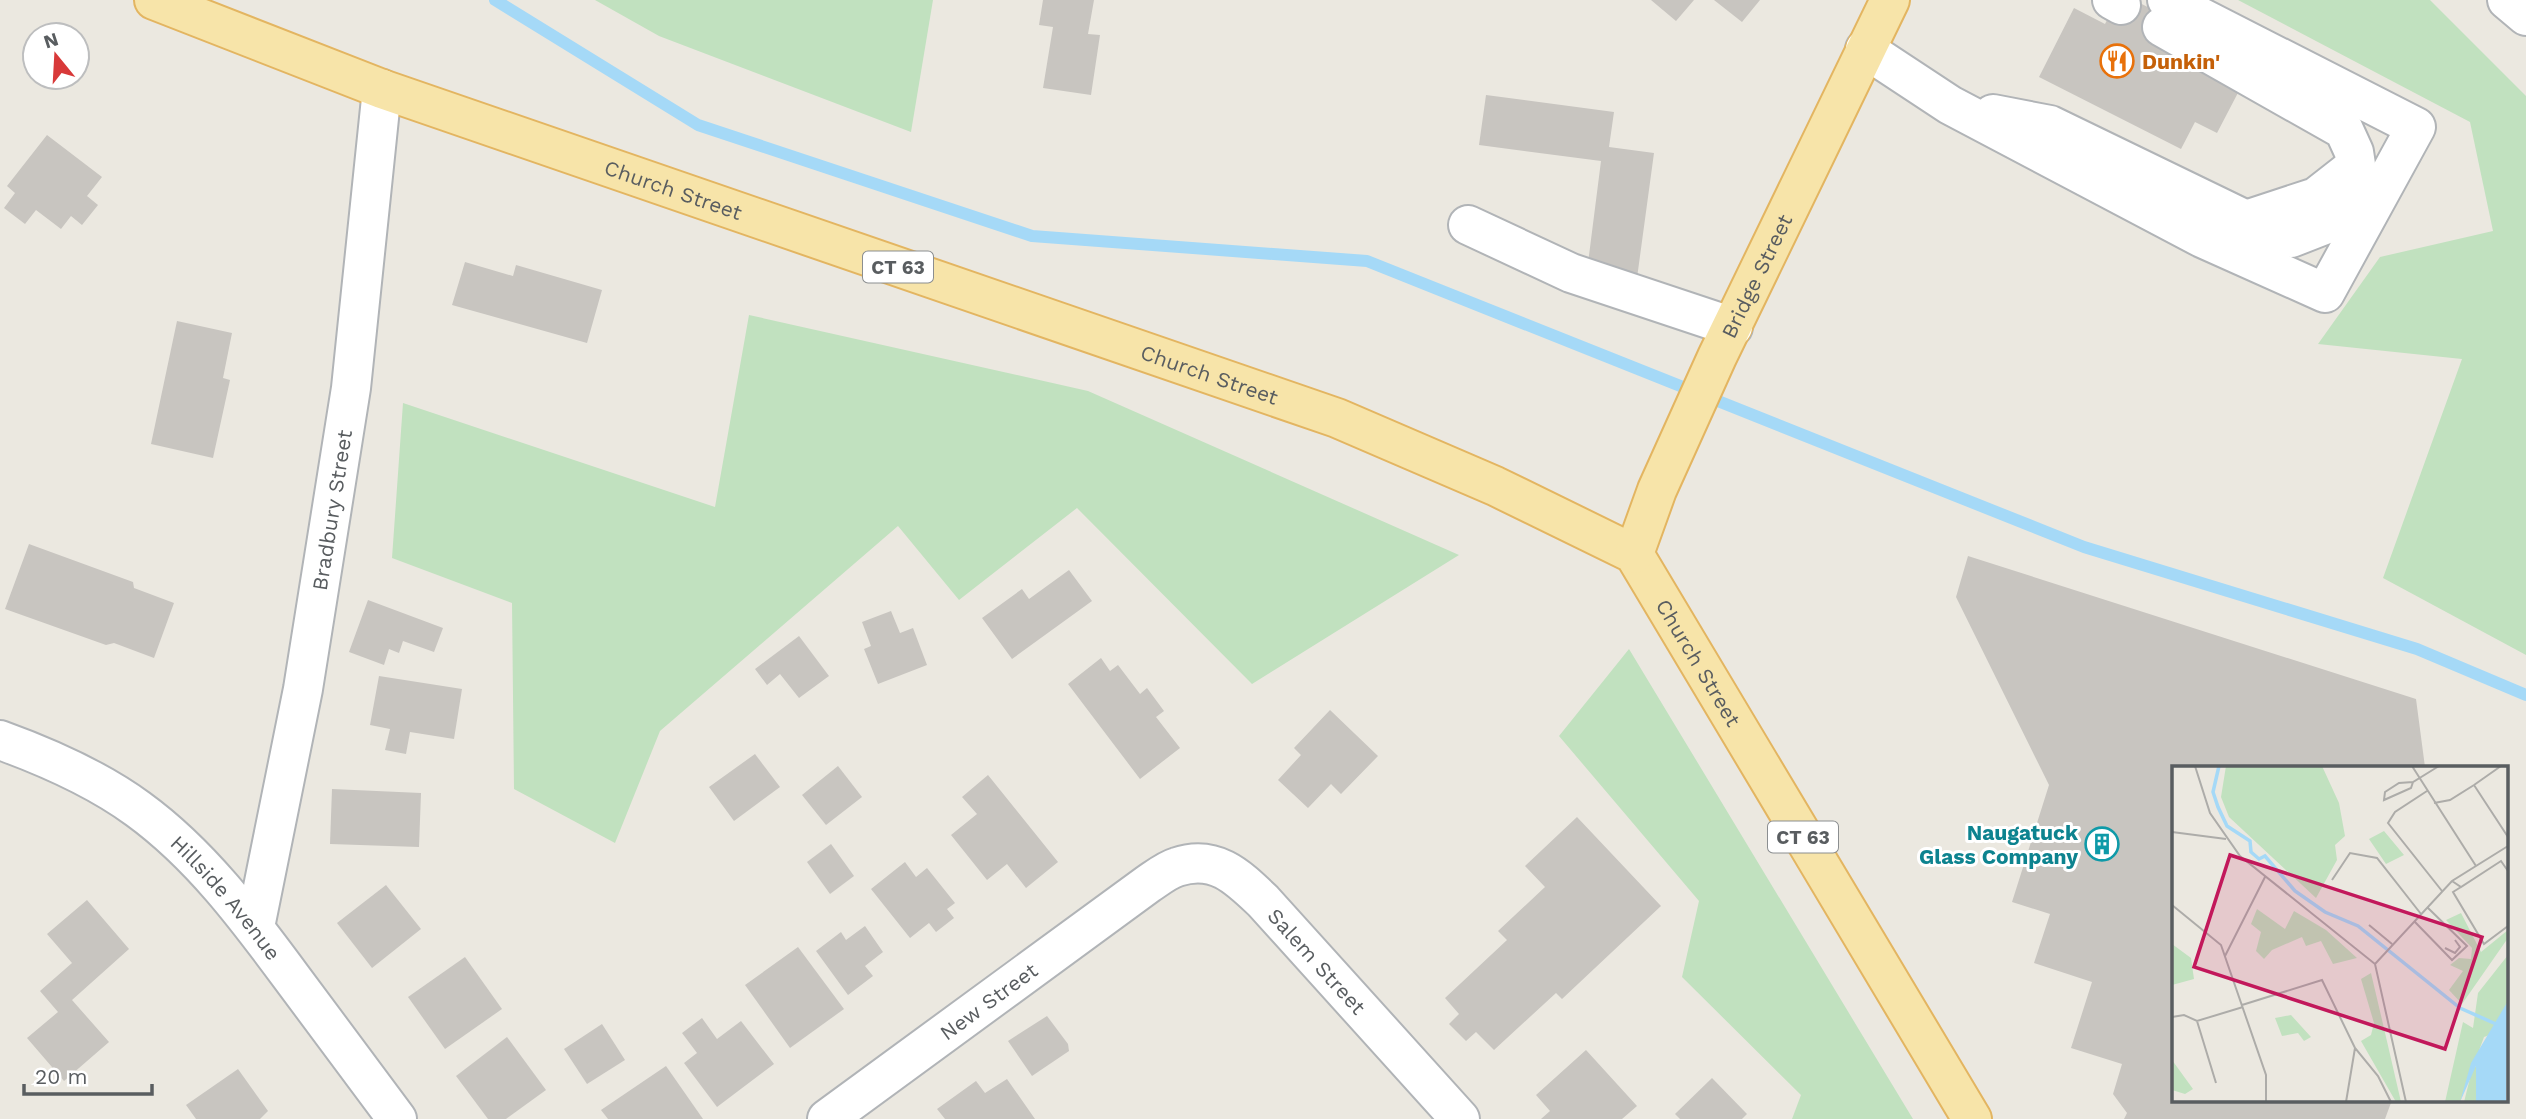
<svg xmlns="http://www.w3.org/2000/svg" width="2526" height="1119" font-family="'Work Sans',sans-serif">
  <rect width="100%" height="100%" fill="#ebe8e0"/>
  <g fill="#c1e1bf">
    <path d="M595,0h338l-22,132 -252,-96z"/>
    <path d="M2238,0h192l96,96v559l-143,-77 79,-219 -144,-15 62,-87 113,-26 -23,-109z"/>
    <path d="M749,315l339,76 371,164 -207,129 -175,-176 -118,92 -61,-74 -238,205 -45,112 -101,-54 -2,-186 -120,-45 11,-155 312,104z"/>
    <path d="M1629,649l261,432 23,38h-121l9,-24 -119,-118 17,-76 -140,-165z"/>
  </g>
  <g fill="none" stroke-linecap="round" stroke-linejoin="round">
    <path stroke="#a5d9f7" stroke-width="12" d="M495,0l203,125 334,111 335,25 717,286 333,102 109,46"/>
  </g>
  <g fill="#c8c5c0">
    <path d="M1043,0h51l-6,34 12,1 -9,60 -48,-7 10,-61 -14,-2z"/>
    <path d="M1651,0h43l-18,21z"/>
    <path d="M1714,0h46l-18,22z"/>
    <path d="M2117,0h17l33,17 74,70 -24,46 -22,-11 -14,27 -142,-72 35,-69 31,16z"/>
    <path d="M1486,95l128,17 -5,35 45,6 -17,125 -50,-7 14,-110 -122,-16z"/>
    <path d="M47,135l55,42 -15,19 11,9 -16,20 -11,-9 -10,13 -25,-19 -11,14 -21,-16 11,-15 -8,-7z"/>
    <path d="M465,262l48,14 3,-11 86,25 -15,53 -135,-38z"/>
    <path d="M177,321l55,12 -9,45 7,2 -17,78 -62,-14z"/>
    <path d="M29,544l104,38 1,6 40,15 -20,55 -40,-15 -8,2 -101,-36z"/>
    <path d="M1968,556l448,143 9,68h-251v333h218l-7,19h-261l3,-6 -14,-19 9,-30 -51,-16 21,-66 -58,-19 16,-49 -38,-12 37,-117 -93,-188z"/>
    <path d="M1069,570l23,31 -80,58 -30,-41 40,-29 7,10z"/>
    <path d="M368,600l75,28 -9,24 -31,-11 -4,12 -10,-4 -5,16 -35,-13z"/>
    <path d="M891,611l9,22 13,-5 14,37 -49,19 -14,-35 7,-3 -9,-24z"/>
    <path d="M799,636l30,40 -30,22 -19,-24 -13,11 -12,-16z"/>
    <path d="M1101,658l9,13 8,-6 22,29 7,-6 17,23 -8,6 24,31 -40,31 -72,-95z"/>
    <path d="M379,676l83,13 -8,50 -44,-7 -4,22 -21,-4 5,-21 -20,-4z"/>
    <path d="M1330,710l48,46 -37,38 -10,-10 -23,24 -30,-28 23,-25 -7,-7z"/>
    <path d="M755,754l25,33 -46,34 -25,-34z"/>
    <path d="M838,766l24,31 -36,28 -24,-30z"/>
    <path d="M988,775l70,87 -32,26 -19,-24 -20,16 -36,-45 26,-21 -15,-17z"/>
    <path d="M332,789l89,4 -2,54 -89,-3z"/>
    <path d="M1577,817l84,89 -99,93 -6,-6 -62,57 -18,-18 -10,9 -17,-17 10,-10 -14,-16 62,-58 -9,-9 47,-44 -20,-21z"/>
    <path d="M831,844l23,32 -24,18 -23,-32z"/>
    <path d="M905,862l11,15 11,-9 28,35 -8,6 7,9 -18,14 -7,-9 -19,15 -39,-49z"/>
    <path d="M386,885l35,44 -49,39 -35,-45z"/>
    <path d="M87,900l42,49 -57,51 37,42 -45,39 -37,-43 31,-26 -18,-21 32,-28 -25,-29z"/>
    <path d="M865,926l18,26 -18,14 8,10 -25,19 -32,-44 25,-19 5,8z"/>
    <path d="M798,947l46,62 -54,39 -45,-63z"/>
    <path d="M465,957l37,52 -57,40 -37,-52z"/>
    <path d="M1047,1016l21,28 1,7 -37,25 -24,-35z"/>
    <path d="M702,1018l15,21 24,-18 33,43 -57,43 -33,-44 13,-10 -15,-20z"/>
    <path d="M602,1024l23,36 -38,24 -23,-35z"/>
    <path d="M507,1037l39,53 -40,29h-18l-32,-43z"/>
    <path d="M1586,1050l51,56 -15,13h-81l9,-8 -14,-16z"/>
    <path d="M666,1066l37,53h-95l-7,-9z"/>
    <path d="M238,1069l30,42 -8,8h-64l-10,-14z"/>
    <path d="M1712,1078l35,36 -5,5h-62l-5,-5z"/>
    <path d="M1007,1079l28,40h-90l-8,-10 39,-28 9,12z"/>
  </g>
  <g fill="none" stroke-linecap="round" stroke-linejoin="round">
    <defs>
      <g id="minor">
        <path d="M2112,0l9,5"/>
        <path d="M2507,0l19,16"/>
        <path d="M1865,49l85,56 252,133 123,55 91,-166 -249,-127"/>
        <path d="M1993,114l57,11 196,95 45,18 41,-16 24,-57 -2,-13 -10,-22 -182,-103"/>
        <path d="M2246,220l70,-23 37,-29"/>
        <path d="M1468,225l103,48 162,54"/>
        <path id="s1" d="M0,740c47,17 97,39 138,69 62,45 109,108 154,169 35,47 70,94 105,141"/>
        <path id="s2" d="M255,927l48,-238 48,-301 31,-299"/>
        <path id="s3" d="M827,1119l321,-235c9,-6 19,-14 29,-17 38,-13 61,10 86,34l197,218"/>
      </g>
      <g id="major">
        <path id="s4" d="M154,0l228,89 955,329 158,68 139,68 338,565"/>
        <path id="s5" d="M1634,554l23,-64 60,-133 173,-357"/>
      </g>
    </defs>
    <use href="#minor" stroke="#b1b4b7" stroke-width="42"/>
    <use href="#major" stroke="#e3b561" stroke-width="42"/>
    <use href="#minor" stroke="#fff" stroke-width="38"/>
    <use href="#major" stroke="#f7e4a9" stroke-width="38"/>
  </g>
  <defs>
    <symbol id="restaurant-ring" viewBox="-11 -11 22 22"><circle r="9.5" fill="#fff" stroke="#e8710a" stroke-width="1.5"/><path d="M-5-6h1v4h1v-4h1v4h1v-4h1v5L-1.5 .5V6h-2V.5L-5-1ZM5-6V6H3V1.5H1.5Q1.5-4 5-6Z" fill="#e8710a"/></symbol>
    <symbol id="building-ring" viewBox="-11 -11 22 22"><circle r="9.5" fill="#fff" stroke="#0f9aa8" stroke-width="1.5"/><path d="M-4-6H4V6H1V3H-1V6H-4ZM-2.5-4.3h1.7v1.8h-1.7ZM.8-4.3h1.7v1.8H.8ZM-2.5-1h1.7V.8h-1.7ZM.8-1h1.7V.8H.8Z" fill="#0f9aa8"/></symbol>
  </defs>
  <g fill-rule="evenodd">
    <use href="#restaurant-ring" x="2098" y="42" width="38" height="38"/>
    <use href="#building-ring" x="2083" y="825" width="38" height="38"/>
  </g>
  <g text-anchor="middle" dominant-baseline="central" stroke-width="6" stroke-linejoin="round" paint-order="stroke">
    <g fill="#fff" stroke="#8b8e90" stroke-width="2">
      <rect x="863" y="251.5" width="70" height="31" rx="5"/>
      <rect x="1768" y="821.5" width="70" height="31" rx="5"/>
    </g>
    <g font-size="19" font-weight="bold" fill="#595d60">
      <text x="898" y="267">CT 63</text>
      <text x="1803" y="837">CT 63</text>
    </g>
    <g font-size="21" font-weight="bold" fill="#c56008" stroke="#fff" text-anchor="start">
      <text x="2142" y="61">Dunkin'</text>
    </g>
    <g font-size="21" fill="#595d60" stroke="#fff">
      <text stroke="none"><textPath href="#s4" startOffset="553">Church Street</textPath></text>
      <text stroke="none"><textPath href="#s5" startOffset="304">Bridge Street</textPath></text>
      <text stroke="none"><textPath href="#s4" startOffset="1120">Church Street</textPath></text>
      <text stroke="none"><textPath href="#s2" startOffset="424">Bradbury Street</textPath></text>
      <text stroke="none"><textPath href="#s4" startOffset="1708">Church Street</textPath></text>
      <text stroke="none"><textPath href="#s1" startOffset="280">Hillside Avenue</textPath></text>
      <text stroke="none"><textPath href="#s3" startOffset="611">Salem Street</textPath></text>
      <text stroke="none"><textPath href="#s3" startOffset="200">New Street</textPath></text>
    </g>
    <g font-size="21" font-weight="bold" fill="#0d838f" stroke="#fff" text-anchor="end">
      <text x="2078" y="832">Naugatuck<tspan x="2078" dy="24">Glass Company</tspan></text>
    </g>
  </g>
  <g transform="translate(2172 766)">
    <rect width="336" height="336" fill="#ebe8e0"/>
    <path d="M54,0h96l17,37 6,33 -10,9 2,15 -21,38 -87,-81 -8,-20zM212,65l20,24 -18,9 -17,-25zM85,143l28,20 9,-18 32,19 31,28 -24,6 -12,-23 -15,5 -4,-9 -30,13 -8,9 -8,-8 5,-19 -10,-8zM289,147l20,39 27,-22v8l-46,66 -13,-14 14,-19 -13,-6 9,-7 12,1 1,-11 -26,-28zM0,178l19,14 3,21 -22,6zM336,189v55l-13,23 -11,4 -24,65h-15l18,-80 10,6 5,-35zM199,207l12,51 18,78h-5l-35,-61 10,-6 3,-12 -13,-44zM119,249l20,22 -7,4 -6,-8 -16,3 -7,-18zM0,294l21,29 -8,5 -13,-4zM305,299l-1,37h-12l8,-32z" fill="#c1e1bf"/>
    <path d="M336,235l-2,101h-30v-36l-16,36 11,-39z" fill="#a5d9f7"/>
    <path fill="none" stroke="#a5d9f7" stroke-width="3.5" d="M47,0l-6,26 5,15 9,19 23,15 1,11 8,7 6,-3 30,35 30,21 33,14 102,82 36,16"/>
    <path fill="none" stroke="#adaca9" stroke-width="2" d="M23,0l15,47 30,43 135,108 31,138M240,0l64,100M241,16l-2,6 -27,12 1,-8 14,-9 14,-1 26,-16M302,19l27,-19M255,25l-32,21 -7,11 54,68M262,37l16,-3 24,-15 34,52M0,66l54,7M160,114l18,-27 27,5 44,56M280,115l9,6 40,-26 7,10M289,121l-8,5 31,52 24,-18M0,139l49,40 45,130v27M242,155l38,39 15,-14 -40,-39M197,159l23,19M273,182l10,5 5,-6 -5,-7M53,190l40,-79M203,198l77,-83 56,-35M70,239l80,-25 33,68 23,28 13,26M0,251l12,-2 13,6 46,-14M25,255l19,62M174,336l9,-54"/>
    <path fill="#c2185b" fill-opacity="0.15" stroke="#c2185b" stroke-width="3.5" d="M58,89l252,82 -37,112 -251,-82z"/>
    <rect width="336" height="336" fill="none" stroke="#595d60" stroke-width="3.5"/>
  </g>
  <g transform="translate(56 56) rotate(342)"><circle r="33" fill="#ffffff" stroke="#bdbebf" stroke-width="2"/>
  <path d="M0-5L12 26L0 18L-12 26Z" fill="#d83939"/>
  <text y="-10" font-size="19" font-weight="bold" text-anchor="middle" fill="#595d60">N</text>
  </g>
  <path d="M24 1084v10h128v-10" fill="none" stroke="#595d60" stroke-width="3.5"/>
  <text x="35" y="1084" font-size="21" fill="#595d60" stroke="#ffffff" stroke-width="5" paint-order="stroke">20 m</text>
</svg>
